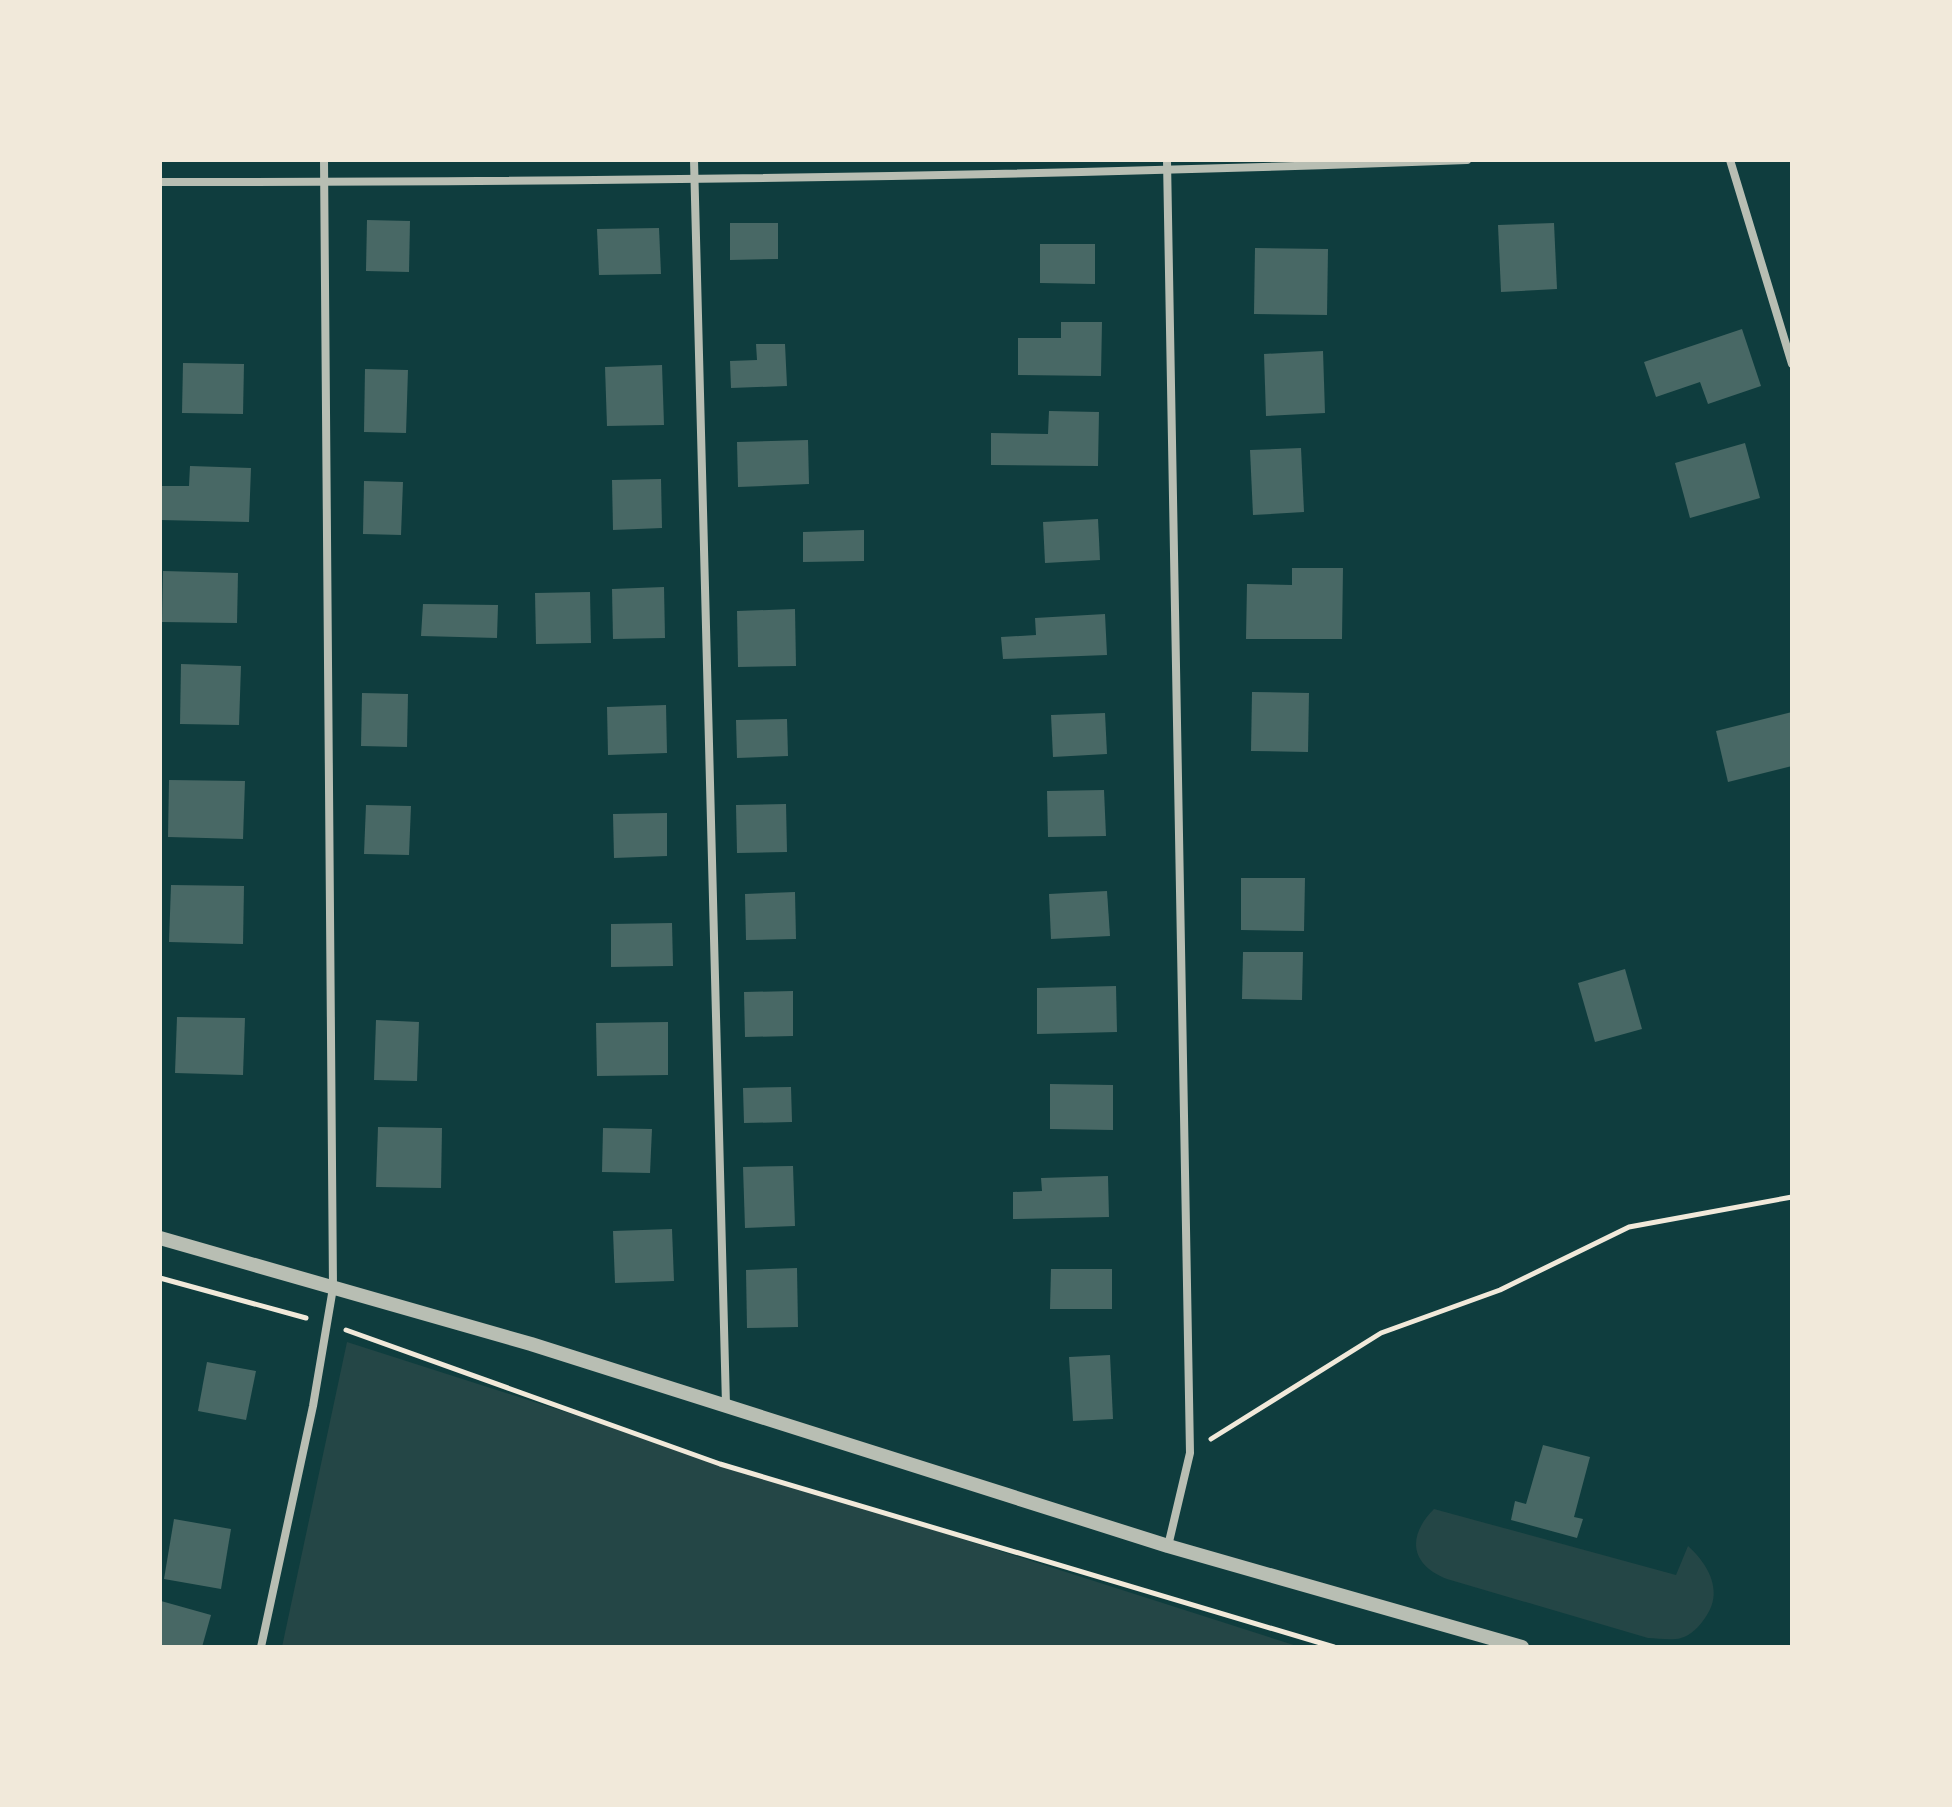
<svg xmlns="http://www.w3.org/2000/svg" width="1952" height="1807" font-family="Barlow,sans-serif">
  <rect width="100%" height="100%" fill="#0f3d3e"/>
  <g fill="#244646">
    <path d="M347,1342l953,305h-1018z"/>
    <path d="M1434,1509l242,66 12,-29c21,19 36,46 17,72 -6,9 -14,17 -24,20 -10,3 -23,0 -33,0l-201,-59c-36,-14 -41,-42 -13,-70z"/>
  </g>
  <g fill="#486865">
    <path d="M367,220l43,1 -1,51 -43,-1z"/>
    <path d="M730,223h48v36l-48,1z"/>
    <path d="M1554,223l3,66 -56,3 -3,-67z"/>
    <path d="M659,228l2,46 -62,1 -2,-46z"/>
    <path d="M1040,244h55v40l-55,-1z"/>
    <path d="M1255,248l73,1 -1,66 -73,-1z"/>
    <path d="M1061,322h41l-1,54 -83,-1v-37h43z"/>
    <path d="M1742,329l19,57 -53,18 -8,-22 -44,15 -12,-35z"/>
    <path d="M756,344h29l2,42 -56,2 -1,-27 27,-1z"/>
    <path d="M1323,351l2,62 -59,3 -2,-62z"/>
    <path d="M183,363l61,1 -1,50 -61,-1z"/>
    <path d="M662,365l2,60 -57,1 -2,-59z"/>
    <path d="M365,369l43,1 -2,63 -42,-1z"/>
    <path d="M1049,411l50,1 -1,54 -107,-1v-32l57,1z"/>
    <path d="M808,440l1,44 -71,3 -1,-45z"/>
    <path d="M1745,443l15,55 -70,20 -15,-55z"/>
    <path d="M1301,448l3,64 -51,3 -3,-65z"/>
    <path d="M190,466l61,2 -2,54 -89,-2v-34h29z"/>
    <path d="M661,479l1,49 -49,2 -1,-50z"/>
    <path d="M364,481l39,1 -2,53 -38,-1z"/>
    <path d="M1098,519l2,41 -55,3 -2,-41z"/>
    <path d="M864,530v31l-61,1v-30z"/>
    <path d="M1292,568h51l-1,71h-96l1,-55 45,1z"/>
    <path d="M163,571l75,2 -1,50 -75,-1z"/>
    <path d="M664,587l1,51 -52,1 -1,-50z"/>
    <path d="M590,592l1,51 -55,1 -1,-51z"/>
    <path d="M423,604l75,1 -1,33 -76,-2z"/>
    <path d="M795,609l1,57 -58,1 -1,-56z"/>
    <path d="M1105,614l2,41 -104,4 -2,-22 35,-2 -1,-17z"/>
    <path d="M181,664l60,2 -2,59 -59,-1z"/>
    <path d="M1252,692l57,1 -1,59 -57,-1z"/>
    <path d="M362,693l46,1 -1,53 -46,-1z"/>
    <path d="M666,705l1,48 -59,2 -1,-48z"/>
    <path d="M1792,712v54l-64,16 -12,-51z"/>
    <path d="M1105,713l2,41 -54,3 -2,-42z"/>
    <path d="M787,719l1,37 -51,2 -1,-38z"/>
    <path d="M169,780l76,1 -2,58 -75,-2z"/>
    <path d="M1104,790l2,46 -58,1 -1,-46z"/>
    <path d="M786,804l1,48 -50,1 -1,-48z"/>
    <path d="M366,805l45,1 -2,49 -45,-1z"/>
    <path d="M667,813v43l-53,2 -1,-44z"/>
    <path d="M1241,878h64l-1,53 -63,-1z"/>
    <path d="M171,885l73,1 -1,58 -74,-2z"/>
    <path d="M1107,891l3,45 -59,3 -2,-45z"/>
    <path d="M795,892l1,47 -50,1 -1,-46z"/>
    <path d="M672,923l1,43 -62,1v-43z"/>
    <path d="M1243,952h60l-1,48 -60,-1z"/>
    <path d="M1625,969l17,60 -47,13 -17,-59z"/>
    <path d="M1116,986l1,46 -80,2v-46z"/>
    <path d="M793,991v45l-48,1 -1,-45z"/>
    <path d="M177,1017l68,1 -2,57 -68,-2z"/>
    <path d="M376,1020l43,2 -2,59 -43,-1z"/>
    <path d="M668,1022v53l-71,1 -1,-53z"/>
    <path d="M1050,1084l63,1v45l-63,-1z"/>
    <path d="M791,1087l1,35 -48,1 -1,-35z"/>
    <path d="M378,1127l64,1 -1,60 -65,-1z"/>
    <path d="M603,1128l49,1 -2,44 -48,-1z"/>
    <path d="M793,1166l2,60 -50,2 -2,-61z"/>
    <path d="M1108,1176l1,41 -96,2v-27l29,-1 -1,-13z"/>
    <path d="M672,1229l2,52 -59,2 -2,-52z"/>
    <path d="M797,1268l1,59 -51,1 -1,-58z"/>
    <path d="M1051,1269h61v40h-62z"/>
    <path d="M1110,1355l3,64 -40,2 -4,-64z"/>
    <path d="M207,1362l49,9 -10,49 -48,-9z"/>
    <path d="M1543,1445l47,12 -16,60 9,2 -6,19 -66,-18 4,-19 11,3z"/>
    <path d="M174,1519l57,10 -10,60 -57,-10z"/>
    <path d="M161,1601l50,14 -9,32h-42z"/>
  </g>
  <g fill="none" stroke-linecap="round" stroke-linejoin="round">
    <g stroke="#f1e9da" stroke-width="5">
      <path d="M160,1278l146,40"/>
      <path d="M346,1330l374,134 614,183"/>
      <path d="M1211,1439l170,-106 119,-43 129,-63 163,-30"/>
    </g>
    <g stroke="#b8beb3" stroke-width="8">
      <path d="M694,160l32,1245"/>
      <path d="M1167,160l23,1293 -22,93"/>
      <path d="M1730,160l62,204"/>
      <path d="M160,182c436,0 871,-5 1307,-22"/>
      <path d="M261,1647l52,-241 20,-118 -9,-1128"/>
    </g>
    <path stroke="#b8beb3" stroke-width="14" d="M160,1238l371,106 637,202 354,101"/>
  </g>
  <rect width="1952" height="1807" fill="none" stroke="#f1e9da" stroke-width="324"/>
</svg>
